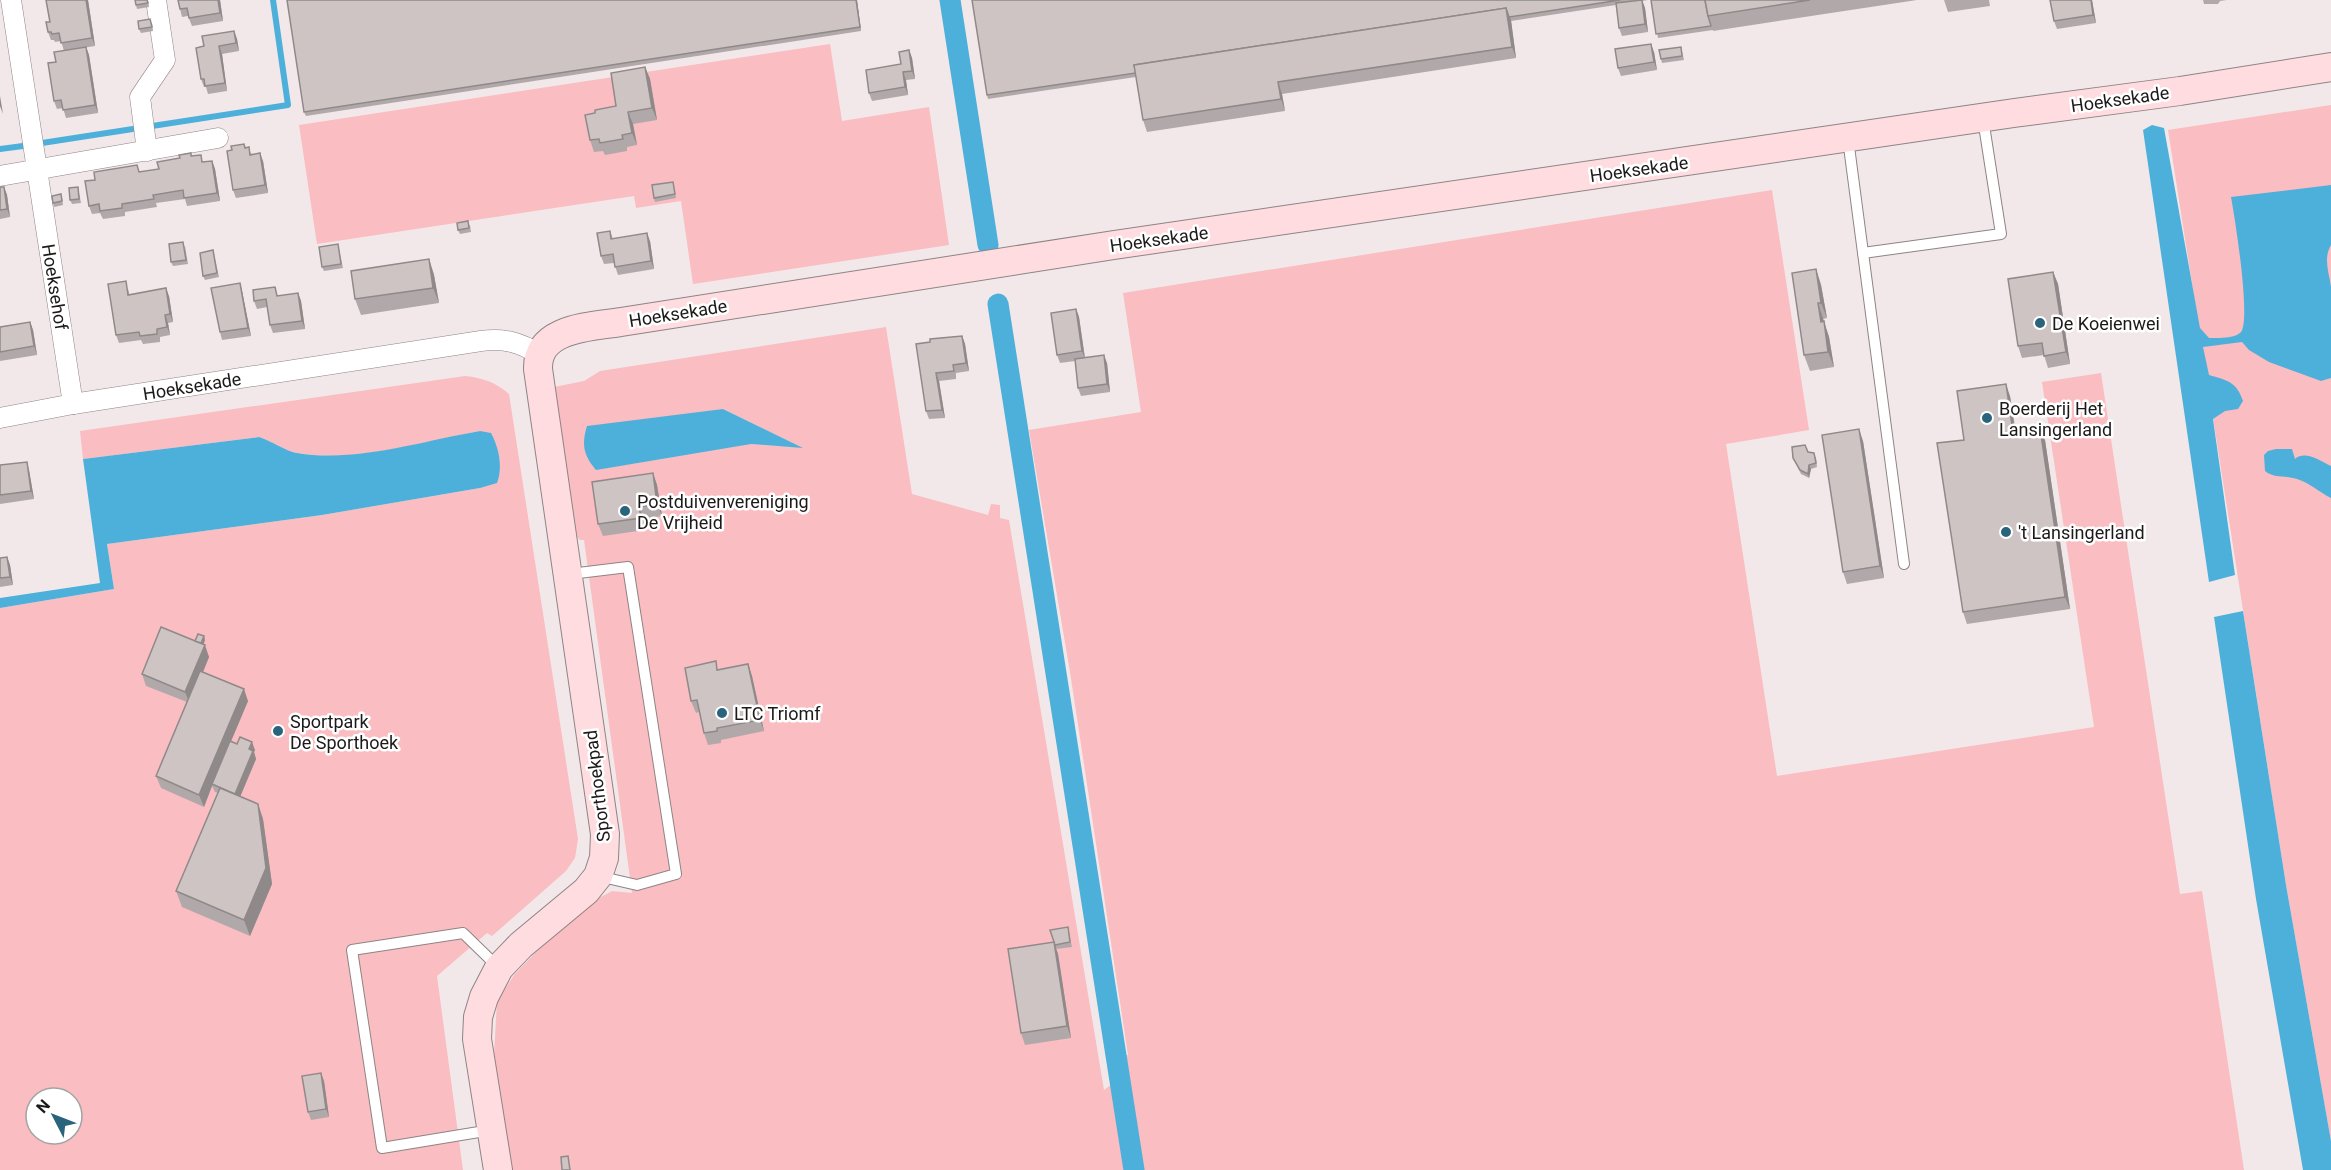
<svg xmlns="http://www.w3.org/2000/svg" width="2331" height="1170" font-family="Roboto,sans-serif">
  <rect width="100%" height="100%" fill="#f3e8e9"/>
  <g fill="#fabdc1" fill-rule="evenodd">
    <path d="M830,44l12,77 87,-14 20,138 -256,39 -12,-83 -45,7 -2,-12 -317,48 -18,-119z"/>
    <path d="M2331,105v1036l-45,-256 -118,-755z"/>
    <path d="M1772,190l37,240 -83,14 51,332 317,-49 -52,-345 59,-9 79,521 22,-3 42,279h-1733l-17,-115 3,-53 17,-27 35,-37 48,-39 15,-8 20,2 -48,-353h-4l-7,-7 -24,-145 35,-7 16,-10 286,-44 26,167 76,21 3,-11 9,1v13l9,2 95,570 9,-7 -4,-25 19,-3 -58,-383 -41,-242 112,-18 -18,-119zM723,409l77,38 -49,-3z"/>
    <path d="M465,376c18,2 30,6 44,18l69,445 -3,19 -9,13 -74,65 -5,-3 -50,43 26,194h-463v-562l114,-19 -7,-45 215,-29 158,-27v-57c-59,11 -124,32 -183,22 -12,-2 -25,-12 -38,-16l-176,22 -3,-28zM36,1098h36v36h-36z"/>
  </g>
  <g fill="#4db0da">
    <path d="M2152,125l12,3 36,200 9,10c8,0 26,1 32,-6 10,-13 -6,-114 -10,-135l100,-12v60c-8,14 -2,27 0,42 0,29 0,61 0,91l-10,3 -52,-19 -20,-12 -7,-8 -39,5 6,28c18,5 28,7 34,26l-5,8 -13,2 -12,8 22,156 -26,7 -66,-452z"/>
    <path d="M723,409l80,39 -52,-4 -155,26c-12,-14 -15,-25 -9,-44z"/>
    <path d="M480,431l11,2c8,15 12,34 6,50l-17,5 -158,27 -215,29 7,45 -114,19v-10l100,-15 -17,-124 176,-22c13,4 26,14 38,16 59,10 124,-12 183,-22z"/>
    <path d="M2276,449h16l3,10c10,-9 25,2 36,7v32c-12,-6 -21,-15 -34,-19 -11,-4 -22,0 -32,-8l-1,-16 4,-4z"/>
    <path d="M2243,611l43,274 45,256v29h-28l-47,-271 -42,-282z"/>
  </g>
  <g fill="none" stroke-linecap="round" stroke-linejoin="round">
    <g stroke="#4db0da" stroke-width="6">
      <path d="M42,143l246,-38 -15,-105"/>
      <path d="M0,149l23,-3"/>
    </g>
    <g stroke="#4db0da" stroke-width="21">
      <path d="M950,0l38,245"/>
      <path d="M998,304l136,866"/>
    </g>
    <defs>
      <g id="lane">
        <path d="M1848,139l56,425"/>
        <path d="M1863,253l138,-19 -18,-115"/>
        <path d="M570,574l58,-7 48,307 -39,11 -39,-9"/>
        <path d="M491,1130l-109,18 -30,-198 111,-17 36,35"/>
      </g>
      <g id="street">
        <path d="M11,0l62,404"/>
        <path d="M147,151l-7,-54 25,-37 -9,-60"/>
        <path d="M0,176l218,-38"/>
        <path d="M0,418l73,-14 408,-63c23,-3 39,1 59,14"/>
      </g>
      <path id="secondary" d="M498,1170l-21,-131 1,-22 6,-20 15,-29 22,-23 65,-54 12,-15 6,-18 1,-24 -67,-465c-1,-42 53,-42 83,-47l493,-77 900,-132 166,-22 151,-24"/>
    </defs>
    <use href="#lane" stroke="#8e8485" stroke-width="12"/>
    <use href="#street" stroke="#8e8485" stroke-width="21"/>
    <use href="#secondary" stroke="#8e8485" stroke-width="30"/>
    <use href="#lane" stroke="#fff" stroke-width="10"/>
    <use href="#street" stroke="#fff" stroke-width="20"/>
    <use href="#secondary" stroke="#fedce0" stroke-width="28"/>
  </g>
  <g fill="#b1a9a9">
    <path d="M46,0h42l7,46 -19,3 10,-2 3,8 9,58 -32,5 -3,-10 -6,1 -3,-8 2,-39 8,-11 -3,-10 -6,1 -1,-2h-3l-3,-8 2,-10z"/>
    <path d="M148,0l1,7 -12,2 -1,-4z"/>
    <path d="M178,0h42l3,21 -31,5 -4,-10 -6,1 -2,-8z"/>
    <path d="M287,0h570l4,31 -555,85 -2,-4z"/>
    <path d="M972,0h676l-6,1 3,7 3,24 -26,4 -3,-8 -3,-23 -105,16 5,37 -234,36 3,17 -138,21 -4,-12 -7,-43 -148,22 -1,-4z"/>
    <path d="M1651,0h266l-204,31v-1l-55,8z"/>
    <path d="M1944,0h45l1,6 -42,6z"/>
    <path d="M2050,0h42l4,23 -39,6 -3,-8z"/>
    <path d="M2203,0h24l-7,1 -2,3h-14z"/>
    <path d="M152,23l1,8 -12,2 -2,-4z"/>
    <path d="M234,31l3,8 2,12 -17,3 5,37 -19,3 -2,-7h-2l-3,-8 3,-33z"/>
    <path d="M1681,47l3,13 -22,3 -1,-4z"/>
    <path d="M909,50l3,8 3,21 -9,1 2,15 -36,6 -3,-8 32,-29z"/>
    <path d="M1654,52l3,18 -36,6 -3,-8z"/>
    <path d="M645,67l5,12 7,41 -24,4 4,21 -10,2v4l-22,4 -2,-4 -9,1 -4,-12z"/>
    <path d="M245,148l7,6 11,7 5,32 -32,5 -3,-8z"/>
    <path d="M192,156l12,6 8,-1 3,8 5,32 -33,5 -2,-7 -29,4 1,4 -32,5v4l-22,3 -3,-6 -8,1 -3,-8 70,-37z"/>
    <path d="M673,182l3,16 -21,4 -1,-4z"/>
    <path d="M0,187h4l3,8 3,22 -10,2z"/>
    <path d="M78,187l3,16 -9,1 -2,-4z"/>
    <path d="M62,198l1,7 -9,2 -1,-4z"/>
    <path d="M470,225l1,7 -11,2 -2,-4z"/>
    <path d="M610,231l3,8 37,2 4,28 -36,6 -4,-12 -10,1 -3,-8z"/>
    <path d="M338,244l5,24 -19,3 -2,-4z"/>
    <path d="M185,246l3,18 -15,2 -2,-4z"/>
    <path d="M213,250l6,27 -14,3 -2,-4z"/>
    <path d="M429,259l5,16 5,28 -78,12 -6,-16z"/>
    <path d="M1816,269l5,16 6,33 -4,1 6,18 5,30 -24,4 -6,-16z"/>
    <path d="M2053,272l5,12 12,80 -22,4 -4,-13 -22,3 -4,-12z"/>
    <path d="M240,283l2,8 9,45 -29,4 -2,-8z"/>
    <path d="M129,289v6l40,1 4,26 -5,1 2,12 -10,2v5l-17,2 -2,-4 -22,3 -3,-8z"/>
    <path d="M298,293l3,8 4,28 -32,4 -3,-8 -3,-18 -10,2 -3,-8z"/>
    <path d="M1076,309l3,8 6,41 22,5 3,29 -29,4 -3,-8 -3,-27 -15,2 -3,-8z"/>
    <path d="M30,322l3,8 4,25 -37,6v-34z"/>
    <path d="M962,336l3,8 4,27 -13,2v6l-17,2 6,37 -16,1 -3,-8 4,-69z"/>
    <path d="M2010,396l6,36 29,8 25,169 -103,15 -4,-12 1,-172z"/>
    <path d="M1863,441l21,137 -37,6 -4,-12z"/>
    <path d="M1816,457l1,10 -6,2 -2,9 -8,-4 -8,-16z"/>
    <path d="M0,465l29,5 5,29 -34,5z"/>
    <path d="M653,473l4,12 5,31 -18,3 1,11 -42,6 -5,-12z"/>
    <path d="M7,557l3,8 3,20 -13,2v-29z"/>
    <path d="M204,636l1,4 -2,4 6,13 -6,15 45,29 -17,40 24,9 -1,2 2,7 -16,37 18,8 5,15 9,65 -22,52 -68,-29 -6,-16 42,-98 -3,-1 -3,-6 -8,21 -43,-19 -5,-12 31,-74 -41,-16 -4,-12z"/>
    <path d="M748,664l4,12 12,55 -43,9v3l-13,2 -4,-12 -5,-21 -3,1 -5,-12 28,-31z"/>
    <path d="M1068,927l4,20 -16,2 2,5 13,84 -46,7 -4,-12 33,-91z"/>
    <path d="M324,1081l5,36 -18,3 -3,-8z"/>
  </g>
  <g fill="#908989">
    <path d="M86,0h2l7,46 -3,-8z"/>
    <path d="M218,0h2l3,21 -3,-8z"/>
    <path d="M856,0h1l4,31 -1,-4z"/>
    <path d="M1642,0l3,8 3,24 -3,-8z"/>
    <path d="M2091,0h1l4,23 -3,-8z"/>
    <path d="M1506,8l5,12 5,38 -4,-11z"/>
    <path d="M234,31l3,8 2,12 -3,-8z"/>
    <path d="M1651,44l3,8 3,18 -3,-8z"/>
    <path d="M219,46l3,8 5,37 -2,-8z"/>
    <path d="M86,47l3,8 9,58 -3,-8z"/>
    <path d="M909,50l3,8 3,21 -3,-8z"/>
    <path d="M645,67l5,12 7,41 -5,-12z"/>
    <path d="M903,72l3,8 2,15 -3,-8z"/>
    <path d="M1278,82l4,12 3,17 -4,-12z"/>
    <path d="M0,96l3,18 -3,-8z"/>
    <path d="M628,112l5,12 4,21 -5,-12z"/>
    <path d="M260,153l3,8 5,32 -3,-8z"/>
    <path d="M212,161l3,8 5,32 -3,-8z"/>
    <path d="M4,187l3,8 3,22 -3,-8z"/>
    <path d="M647,233l3,8 4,28 -3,-8z"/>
    <path d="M429,259l5,16 5,28 -6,-15z"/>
    <path d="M1816,269l5,16 6,33 -6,-15z"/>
    <path d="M2053,272l5,12 12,80 -4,-12z"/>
    <path d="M240,283l2,8 9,45 -3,-8z"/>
    <path d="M166,288l3,8 4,26 -3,-8z"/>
    <path d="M298,293l3,8 4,28 -3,-8z"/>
    <path d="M1818,303l11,34 5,30 -6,-15 -7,-30z"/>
    <path d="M1076,309l3,8 6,42 -3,-8z"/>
    <path d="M165,315l3,8 2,12 -3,-8z"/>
    <path d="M30,322l3,8 4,25 -3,-9z"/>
    <path d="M962,336l3,8 4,27 -3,-8z"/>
    <path d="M1104,355l3,8 3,29 -3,-8z"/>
    <path d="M936,373l3,8 6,37 -3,-8z"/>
    <path d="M2006,384l4,12 7,48 -4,-12z"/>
    <path d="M2040,428l5,12 25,169 -5,-12z"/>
    <path d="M1859,429l4,12 21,137 -4,-12z"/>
    <path d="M27,462l2,8 5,29 -3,-8z"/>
    <path d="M1809,465l2,4 -2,9 -1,-4z"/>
    <path d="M653,473l4,12 5,31 -5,-12z"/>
    <path d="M639,507l5,12 1,11 -4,-12z"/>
    <path d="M7,557l3,8 3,20 -3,-8z"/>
    <path d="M204,636l1,4 -3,9 -2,-5z"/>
    <path d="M205,645l4,12 -19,47 -5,-12z"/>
    <path d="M748,664l4,12 12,55 -4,-11z"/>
    <path d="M244,689l4,12 -35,83h-1v2l-8,21 -5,-12z"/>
    <path d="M252,742l3,8 -1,2 2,7 -18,43 -3,-8z"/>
    <path d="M258,804l5,15 9,65 -22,52 -6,-16z"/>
    <path d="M1054,942l4,12 13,84 -4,-12z"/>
    <path d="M321,1073l3,8 5,36 -3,-8z"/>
  </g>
  <g fill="#cec4c4" stroke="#908989" stroke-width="1.5">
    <path d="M46,0h40l6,38 -31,5 -2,-10 -7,1 -1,-2h-3l-2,-10h4z"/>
    <path d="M135,0h12l1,3 -12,2z"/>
    <path d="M178,0h40l2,13 -31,5 -2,-10 -7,1z"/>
    <path d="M287,0h569l4,27 -556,85z"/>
    <path d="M972,0h648l-111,17 -3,-9 -372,57 2,8 -149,22z"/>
    <path d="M1642,0l3,24 -26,4 -3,-25z"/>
    <path d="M1651,0h54l3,16 3,10 -55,8z"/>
    <path d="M1705,0h105l-102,16z"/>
    <path d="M2050,0h41l2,15 -39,6z"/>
    <path d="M1506,8l6,39 -234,35 3,17 -138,21 -9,-55z"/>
    <path d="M150,19l2,8 -13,2 -1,-8z"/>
    <path d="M234,31l2,12 -17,3 6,37 -20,3 -1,-7h-3l-5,-31 8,-2 -2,-10z"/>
    <path d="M1651,44l3,18 -36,6 -3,-19z"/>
    <path d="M86,47l9,58 -32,5 -2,-10 -7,1 -6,-38 8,-1 -2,-10z"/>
    <path d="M1681,47l1,9 -21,3 -2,-9z"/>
    <path d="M909,50l3,21 -9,1 2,15 -36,6 -3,-23 35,-6 -2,-12z"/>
    <path d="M645,67l7,41 -24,4 4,21 -10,2 1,4 -23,4 -1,-4 -9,1 -5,-25 10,-2v-3l21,-4 -5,-33z"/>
    <path d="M244,144l1,4 4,-1 1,8 10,-2 5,32 -32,5 -6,-39 5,-1 -1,-4z"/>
    <path d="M191,153v3l10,-1 1,7 10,-1 5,32 -33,5 -1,-8 -30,5 1,4 -32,5v4l-22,3 -1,-7 -10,2 -4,-25 10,-1 -1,-8 43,-7 2,7 20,-3 -2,-7 23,-4 -1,-3z"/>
    <path d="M673,182l2,12 -21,4 -2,-13z"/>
    <path d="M0,187h4l3,22 -7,1z"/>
    <path d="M78,187l1,12 -9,1 -1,-12z"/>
    <path d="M61,194l1,7 -9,2 -1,-7z"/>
    <path d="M468,221l1,7 -11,2 -1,-7z"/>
    <path d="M610,231l1,8 36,-6 4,28 -36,6 -2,-13 -12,2 -4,-23z"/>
    <path d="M183,242l3,18 -15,2 -2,-18z"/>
    <path d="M338,244l3,20 -19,3 -3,-20z"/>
    <path d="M213,250l4,23 -14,3 -3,-23z"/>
    <path d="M429,259l4,29 -78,11 -4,-28z"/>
    <path d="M1816,269l5,34h-3l3,19 3,-1 4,31 -24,3 -12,-82z"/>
    <path d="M2053,272l13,80 -22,4 -2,-13 -24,3 -10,-67z"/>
    <path d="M126,281l2,14 38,-7 4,26 -5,1 2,12 -10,2v5l-17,2 -1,-4 -23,3 -8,-51z"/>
    <path d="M240,283l8,45 -28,4 -9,-44z"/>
    <path d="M275,287l2,9 21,-3 4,28 -32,4 -4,-26 -12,2 -1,-11z"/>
    <path d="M1076,309l6,42 -25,4 -6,-42z"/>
    <path d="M30,322l4,24 -34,6v-25z"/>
    <path d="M962,336l4,27 -13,2 1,6 -18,2 6,37 -16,1 -10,-67 14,-2v-3z"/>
    <path d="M1104,355l3,29 -29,4 -3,-29z"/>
    <path d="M2006,384l7,48 27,-4 25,169 -102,15 -26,-169 27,-3 -7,-49z"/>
    <path d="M1859,429l21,137 -37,6 -21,-137z"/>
    <path d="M1805,445l3,7 6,1 2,10 -7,2 -1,9 -8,-4 -7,-12 -1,-11z"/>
    <path d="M27,462l4,29 -31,4v-30z"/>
    <path d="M653,473l4,31 -18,3 2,11 -43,6 -6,-42z"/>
    <path d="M7,557l3,20 -10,1v-20z"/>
    <path d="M161,627l44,18 -20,47 -43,-18z"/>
    <path d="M198,634l6,2 -3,7 -6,-2z"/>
    <path d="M716,661l1,9 31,-6 12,56 -43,8v3l-13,2 -7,-33 -6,1 -6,-33z"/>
    <path d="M200,671l44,18 -45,106 -43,-19z"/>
    <path d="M240,737l12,5 -3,7 4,2 -18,43 -23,-10 18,-43 7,3z"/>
    <path d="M220,788l38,16 8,64 -22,52 -68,-29z"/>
    <path d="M1068,927l2,15 -15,3 -5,-15z"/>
    <path d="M1054,942l13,84 -46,7 -13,-84z"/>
    <path d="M321,1073l5,36 -18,3 -6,-36z"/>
    <path d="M568,1156l2,14h-8l-1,-13z"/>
  </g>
  <g fill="#29637c" stroke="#fff" stroke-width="2">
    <circle cx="2040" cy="323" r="6"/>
    <circle cx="1987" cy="418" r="6"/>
    <circle cx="625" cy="511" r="6"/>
    <circle cx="2006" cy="532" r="6"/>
    <circle cx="722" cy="713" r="6"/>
    <circle cx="278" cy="731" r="6"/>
  </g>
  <g text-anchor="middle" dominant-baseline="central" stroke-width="5" stroke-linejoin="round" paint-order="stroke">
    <g font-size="18" fill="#1c1919" stroke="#fff">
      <text transform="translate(2120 99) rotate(-8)">Hoeksekade</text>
      <text transform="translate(1639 169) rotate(-8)">Hoeksekade</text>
      <text transform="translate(1159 239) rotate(-8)">Hoeksekade</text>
      <text transform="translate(55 287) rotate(81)">Hoeksehof</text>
      <text transform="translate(678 313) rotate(-9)">Hoeksekade</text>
      <text transform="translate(192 386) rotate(-9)">Hoeksekade</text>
      <text transform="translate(597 786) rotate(-97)">Sporthoekpad</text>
    </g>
    <g font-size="18" fill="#1c1919" stroke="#fff" text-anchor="start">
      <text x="2052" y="323">De Koeienwei</text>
      <text x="1999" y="408">Boerderij Het<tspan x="1999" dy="21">Lansingerland</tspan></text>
      <text x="637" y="501">Postduivenvereniging<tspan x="637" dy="21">De Vrijheid</tspan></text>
      <text x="2018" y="532">'t Lansingerland</text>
      <text x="734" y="713">LTC Triomf</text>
      <text x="290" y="721">Sportpark<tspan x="290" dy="21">De Sporthoek</tspan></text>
    </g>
  </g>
  <g transform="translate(54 1116) rotate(312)"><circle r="28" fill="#ffffff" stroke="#a4a3a3" stroke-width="1.5"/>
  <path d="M0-4.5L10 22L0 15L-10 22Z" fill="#29637c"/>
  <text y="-9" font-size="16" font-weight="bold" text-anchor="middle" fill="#1c1919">N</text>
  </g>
</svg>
